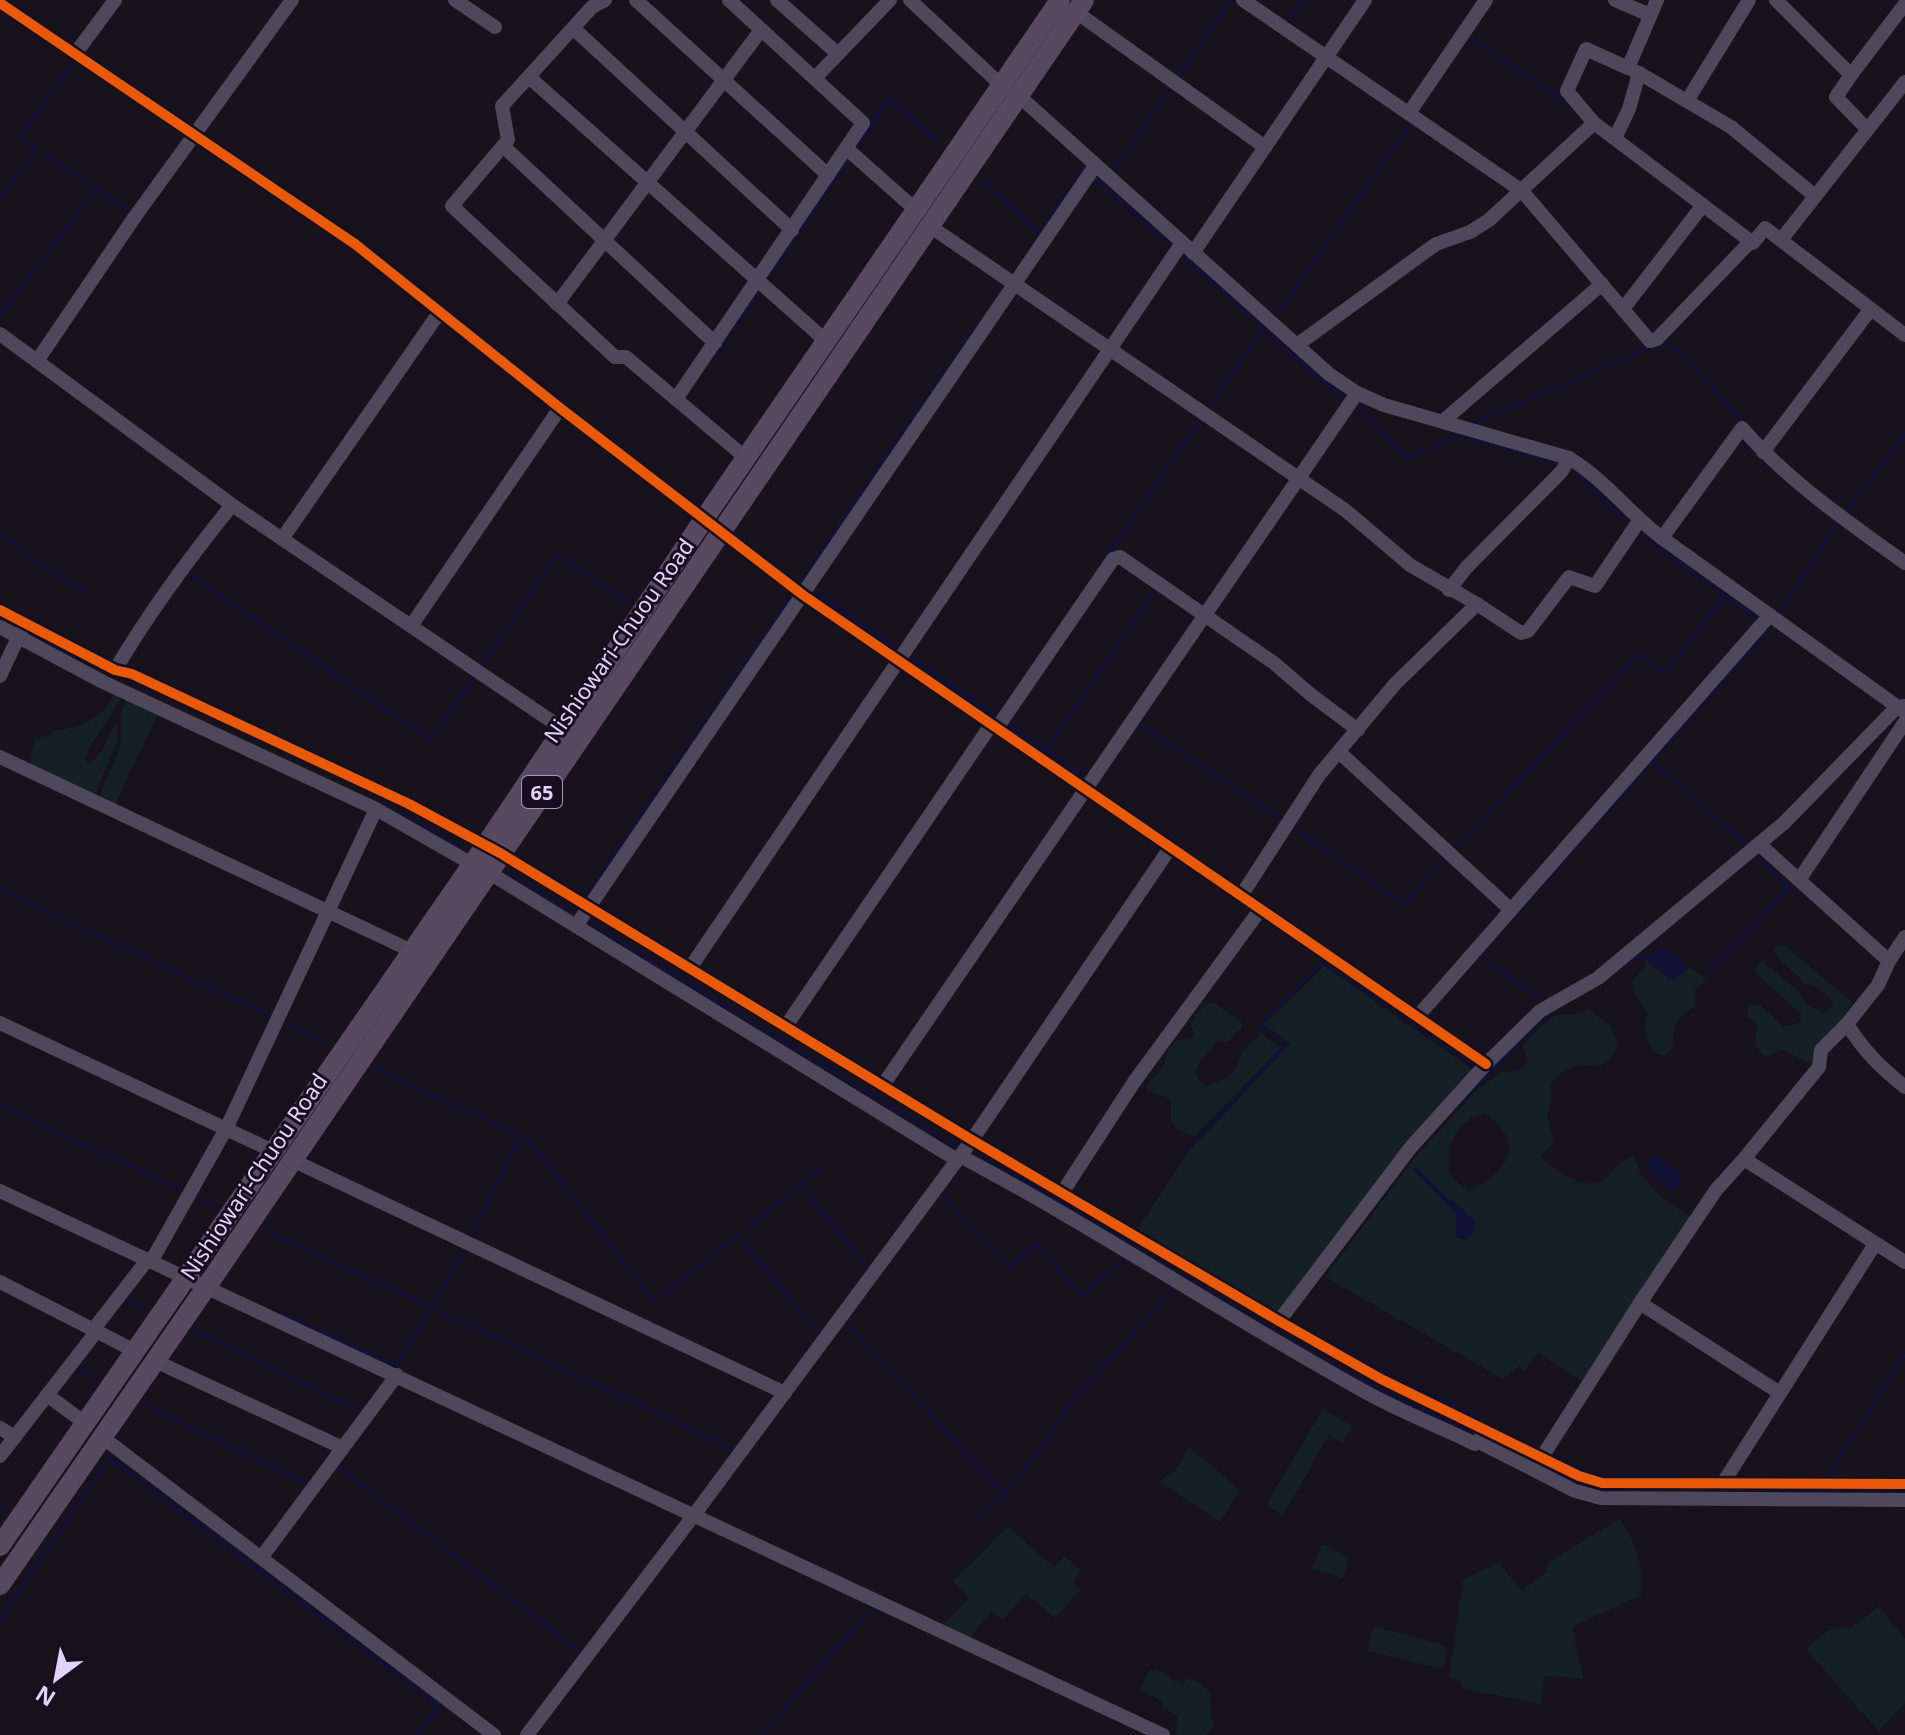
<svg xmlns="http://www.w3.org/2000/svg" width="1905" height="1735" font-family="'Noto Sans',sans-serif">
  <rect width="100%" height="100%" fill="#17121c"/>
  <g fill="#142026" fill-rule="evenodd">
    <path d="M115,693l6,4c-11,23 -27,39 -36,63l5,4 13,-14 12,-27 3,3 -1,15 -23,57 -63,-30 -1,-11 5,-18 15,-4 5,-5c17,-1 37,-7 49,-20 4,-6 6,-12 11,-17z"/>
    <path d="M127,699l31,15 -44,93 -16,-8c10,-26 30,-56 22,-85z"/>
    <path d="M1784,945l69,58 -15,23 -20,24 -6,12c-12,-1 -19,-9 -31,-12l-10,6 -8,-1 -8,-10 2,-22 -9,-7 -1,-5 3,-6 9,-1 24,22 17,-3 1,-8 -46,-43 1,-6 6,-5 38,31 8,13 18,9 7,-11c-8,-13 -15,-16 -27,-19l-27,-25 -5,-8 3,-5z"/>
    <path d="M1645,959l25,21 19,-12 14,8 3,6 -11,8 1,16c-8,4 -17,10 -20,19 -5,13 2,23 -13,31 -17,-7 -22,-25 -16,-42l-11,-18 -4,-15 13,-13z"/>
    <path d="M1324,966l148,103 -67,74 -128,170 -140,-83 52,-79 101,-107 -27,-19z"/>
    <path d="M1208,1003h7l28,21c-8,13 -11,18 -27,19l-19,23 -2,6 5,10 7,4 19,-8 10,-9 6,-17 19,-18 18,12 1,3 -86,87 -17,-6 -6,-9v-22l-25,-9 2,-7 14,-14 7,-20 7,-8 18,-5 -3,-11 6,-12z"/>
    <path d="M1589,1010l21,15 9,21 -10,15 -11,6c-9,-4 -17,-2 -26,1 -10,4 -21,9 -22,22 -1,8 3,5 0,13 -5,15 -2,22 6,37l-15,16c9,14 46,36 62,24 11,-8 14,-19 30,-23 7,7 5,17 11,22 8,7 16,18 24,24 9,5 15,7 22,15l-105,165 -47,-30 -13,19 -6,-6 -16,13 -178,-102 92,-122 63,-68 22,-15 17,-1 9,-10 -5,-16 15,-16 18,-14h14zM1486,1114c42,31 21,57 -16,76 -6,-3 -12,-6 -16,-11 -12,-15 -2,-49 14,-59 5,-3 12,-5 18,-6z"/>
    <path d="M1323,1409l29,17 -9,17 -14,-8 -46,80 -17,-10z"/>
    <path d="M1189,1447l50,42v3l-19,30 -61,-40 15,-10z"/>
    <path d="M1620,1519c15,21 25,50 21,76l-69,32 11,51 -39,-2 -3,28 -78,-15 -3,-9 -11,-4 14,-96 35,-18 24,28 24,-17 2,-11z"/>
    <path d="M1008,1527l46,40 11,-11 16,14 -8,13 7,7 -25,28 -29,-24 -23,26 -11,-9 -23,28 -27,-13 27,-27 -16,-18z"/>
    <path d="M1322,1544l27,13 -6,21 -31,-9z"/>
    <path d="M1879,1606l26,33v64l-26,28 -73,-81c14,-14 24,-25 45,-22z"/>
    <path d="M1373,1626l74,20 -4,23 -75,-18z"/>
    <path d="M1156,1669l26,16 5,-7c35,15 18,16 27,48l-7,9h-31l1,-19 -14,-8 -1,-7 -22,-12 9,-18z"/>
  </g>
  <g fill="#101135">
    <path d="M1669,948l20,20 -15,13 -29,-22 14,-10z"/>
    <path d="M1656,1154l27,22 -8,15h-5l-25,-25z"/>
    <path d="M1449,1200l5,1 21,20 -2,12 -9,7 -8,-3v-21l-8,-12z"/>
  </g>
  <g fill="none" stroke-linecap="round" stroke-linejoin="round">
    <g stroke="#101135" stroke-width="4">
      <path d="M1287,24l16,-24"/>
      <path d="M1468,36l97,66"/>
      <path d="M1177,78l54,-78"/>
      <path d="M24,131l51,-70"/>
      <path d="M858,145l32,-46 47,42"/>
      <path d="M47,155l84,57 2,-2"/>
      <path d="M1115,170l56,-83"/>
      <path d="M1096,180l77,67"/>
      <path d="M984,182l56,52"/>
      <path d="M0,198l38,-49 -17,-13"/>
      <path d="M1047,224l37,-54"/>
      <path d="M1184,256l135,123 24,17"/>
      <path d="M770,274l76,-111"/>
      <path d="M1278,313l134,-191"/>
      <path d="M0,315l97,-126"/>
      <path d="M735,326l21,-31"/>
      <path d="M1655,346l8,-2 13,4 69,75"/>
      <path d="M716,354l13,-20"/>
      <path d="M1358,406l48,52 54,-22"/>
      <path d="M1208,409l55,-80"/>
      <path d="M1477,421l175,-74"/>
      <path d="M1469,438l88,25"/>
      <path d="M1745,442l27,26"/>
      <path d="M1580,477l45,45"/>
      <path d="M1846,512l59,-77"/>
      <path d="M0,533l37,29 51,31"/>
      <path d="M1643,536l114,83"/>
      <path d="M1106,558l91,-133"/>
      <path d="M189,574l242,166 43,-63"/>
      <path d="M801,582l182,-265"/>
      <path d="M819,594l76,52"/>
      <path d="M1779,614l60,-92"/>
      <path d="M0,620l18,8"/>
      <path d="M27,632l64,36"/>
      <path d="M912,658l85,58 2,-2"/>
      <path d="M482,666l75,-111 71,47"/>
      <path d="M1007,723l74,50"/>
      <path d="M1138,723l143,96"/>
      <path d="M1047,750l109,-161 -2,-2"/>
      <path d="M1653,761l91,82"/>
      <path d="M397,812l62,35"/>
      <path d="M1296,829l108,75 41,-44"/>
      <path d="M1456,848l183,-194 27,20 59,-79"/>
      <path d="M509,874l60,36"/>
      <path d="M0,889l61,28"/>
      <path d="M587,896l202,-296"/>
      <path d="M1511,920l258,-291"/>
      <path d="M68,921l205,96"/>
      <path d="M592,925l367,223"/>
      <path d="M1481,954l-2,2 61,42"/>
      <path d="M1619,969l17,-12 9,2"/>
      <path d="M1709,972l80,-84 -30,-30"/>
      <path d="M282,1021l45,21"/>
      <path d="M1288,1044l-28,-19 64,-63 147,101 2,4"/>
      <path d="M376,1068l145,68 -49,100"/>
      <path d="M0,1105l185,86"/>
      <path d="M1456,1108l89,-91 10,-7"/>
      <path d="M528,1139l127,163"/>
      <path d="M1188,1148l94,-98"/>
      <path d="M981,1159c139,73 267,165 407,235 29,14 59,27 89,40"/>
      <path d="M1416,1170l32,32"/>
      <path d="M804,1189l66,81"/>
      <path d="M941,1193l68,75 27,-24 46,52 43,-38"/>
      <path d="M193,1196l22,10"/>
      <path d="M746,1229l76,-62"/>
      <path d="M264,1230l168,77"/>
      <path d="M742,1240l79,96"/>
      <path d="M662,1296l76,-61"/>
      <path d="M125,1298l19,11"/>
      <path d="M439,1311l297,139"/>
      <path d="M282,1313l113,53 3,-2 68,-115"/>
      <path d="M845,1321l159,173"/>
      <path d="M194,1331l171,81"/>
      <path d="M1337,1346l48,27 94,44"/>
      <path d="M74,1367l23,12"/>
      <path d="M145,1404l165,81"/>
      <path d="M1556,1456l27,14"/>
      <path d="M337,1466l246,187"/>
      <path d="M1542,1467l35,17 23,7 305,1"/>
      <path d="M1591,1473l14,3h77"/>
      <path d="M1823,1478l6,-3 76,-121"/>
      <path d="M0,1507l6,5"/>
      <path d="M977,1519l27,-25 39,-48 29,-45 84,-92 17,-23"/>
      <path d="M0,1620l110,-162 329,248 -21,29"/>
      <path d="M762,1735c38,-43 72,-87 112,-127"/>
    </g>
    <g stroke="#4f485a" stroke-width="14">
      <path d="M455,0l40,27"/>
      <path d="M605,0l-13,7 -90,99 6,34 -56,66 163,151h11l120,101"/>
      <path d="M636,0l192,175"/>
      <path d="M777,0l61,54"/>
      <path d="M910,0l91,85 18,11 310,278 28,19 27,12 185,53c35,21 60,55 93,80l243,174"/>
      <path d="M1243,0l279,191 128,150 7,-2 94,-98"/>
      <path d="M1615,0l35,15"/>
      <path d="M1657,0l-29,68 -42,-19 -19,42 27,32 159,120 12,-15 140,107"/>
      <path d="M1776,0l75,75 -15,22 31,32"/>
      <path d="M0,3l355,241 205,164 243,187 683,469"/>
      <path d="M1076,12l189,135"/>
      <path d="M573,28l219,202"/>
      <path d="M75,54l40,-54"/>
      <path d="M1639,73l92,54 84,69"/>
      <path d="M1851,75l54,-71"/>
      <path d="M529,77l297,264"/>
      <path d="M815,78l75,-78"/>
      <path d="M1687,101l62,-101"/>
      <path d="M1409,113l77,-113"/>
      <path d="M1615,138l14,-29 10,-36 -5,-2"/>
      <path d="M503,146l212,197"/>
      <path d="M846,148l70,62"/>
      <path d="M931,227l414,283 65,55 67,39 44,29 7,-2 41,-54 26,9 44,-65"/>
      <path d="M1781,240l124,-158"/>
      <path d="M1193,253l172,-253"/>
      <path d="M557,304l204,-274"/>
      <path d="M1623,309l80,-104"/>
      <path d="M0,334l232,171 331,224"/>
      <path d="M1297,345l139,-101 34,-12 19,-12 105,-97"/>
      <path d="M37,361l97,-143 158,-218"/>
      <path d="M676,399l187,-276 -134,-123"/>
      <path d="M1443,421l159,-137"/>
      <path d="M1763,452l107,-142"/>
      <path d="M1662,538l80,-110c46,53 106,94 163,135"/>
      <path d="M282,539l157,-226"/>
      <path d="M1449,590l17,-22 96,-97 7,-13"/>
      <path d="M0,610l115,60 17,4 277,130 91,49 472,287 307,181 102,58 198,97 23,7 303,1"/>
      <path d="M411,626l149,-218"/>
      <path d="M0,627l103,55 273,127 96,55"/>
      <path d="M115,670c35,-59 74,-112 117,-165"/>
      <path d="M0,676l22,-47"/>
      <path d="M997,728l116,-169 7,-2 154,106 36,31 48,36"/>
      <path d="M1339,752l171,157"/>
      <path d="M0,757l412,194"/>
      <path d="M1759,844l130,117"/>
      <path d="M488,872l469,288"/>
      <path d="M1799,880l106,-158"/>
      <path d="M1241,896l78,-121 76,-91 82,-80"/>
      <path d="M576,926l519,-760"/>
      <path d="M1905,937l-16,24 -11,24 -31,39c16,26 34,44 58,63"/>
      <path d="M690,968l492,-725"/>
      <path d="M1417,1017l353,-402"/>
      <path d="M0,1023l273,128"/>
      <path d="M786,1026l205,-301"/>
      <path d="M883,1085l474,-692"/>
      <path d="M960,1156c140,74 272,163 411,239 33,18 70,32 104,49"/>
      <path d="M1744,1159l75,-92 2,-17 26,-26"/>
      <path d="M292,1160l493,233"/>
      <path d="M0,1191l1163,544"/>
      <path d="M1062,1193l72,-111 126,-172"/>
      <path d="M152,1260l74,-131 150,-320"/>
      <path d="M0,1282l135,69"/>
      <path d="M1640,1303l140,90"/>
      <path d="M1279,1321l132,-174 75,-83 54,-53 58,-33 186,-155 113,-116 7,-1"/>
      <path d="M93,1330l55,-71"/>
      <path d="M155,1361l188,87"/>
      <path d="M47,1395l38,28"/>
      <path d="M0,1428l15,9"/>
      <path d="M102,1437l392,298"/>
      <path d="M1477,1441l98,50 26,7 304,2"/>
      <path d="M0,1456l96,-124"/>
      <path d="M1542,1457l98,-154 76,-113 28,-31 161,103"/>
      <path d="M1723,1483l152,-239"/>
      <path d="M261,1558l136,-183"/>
      <path d="M527,1735l167,-220 278,-375 198,-292"/>
    </g>
    <g stroke="#584960" stroke-width="20">
      <path d="M0,1546l485,-700 219,-327 356,-519"/>
      <path d="M0,1585l207,-299 877,-1286"/>
    </g>
    <defs>
      <g id="cycleway">
        <path d="M0,3l355,241 205,164 243,187 683,469"/>
        <path d="M0,610l115,60 17,4 277,130 91,49 472,287 307,181 102,58 198,97 23,7 303,1"/>
      </g>
    </defs>
    <use href="#cycleway" stroke="#170f1f" stroke-width="15"/>
    <use href="#cycleway" stroke="#e8590c" stroke-width="10"/>
  </g>
  <g text-anchor="middle" dominant-baseline="central" stroke-width="6" stroke-linejoin="round" paint-order="stroke">
    <rect fill="#170f1f" stroke="#a698b8" stroke-width="2" x="522" y="776" width="40" height="32" rx="6"/>
    <g font-size="20" font-weight="bold" fill="#e3d2fa">
      <text x="542" y="792">65</text>
    </g>
    <g font-size="22" fill="#e3d2fa" stroke="#170f1f">
      <text transform="translate(618 640) rotate(-55)">Nishiowari-Chuou Road</text>
      <text transform="translate(253 1176) rotate(-56)">Nishiowari-Chuou Road</text>
    </g>
  </g>
  <g transform="translate(56 1679) rotate(212)" stroke="#170f1f" stroke-width="6" paint-order="stroke">
  <path d="M0-6L14 30L0 20L-14 30Z" fill="#e3d2fa"/>
  <text y="-12" font-size="22" font-weight="bold" text-anchor="middle" fill="#e3d2fa">N</text>
  </g>
</svg>
